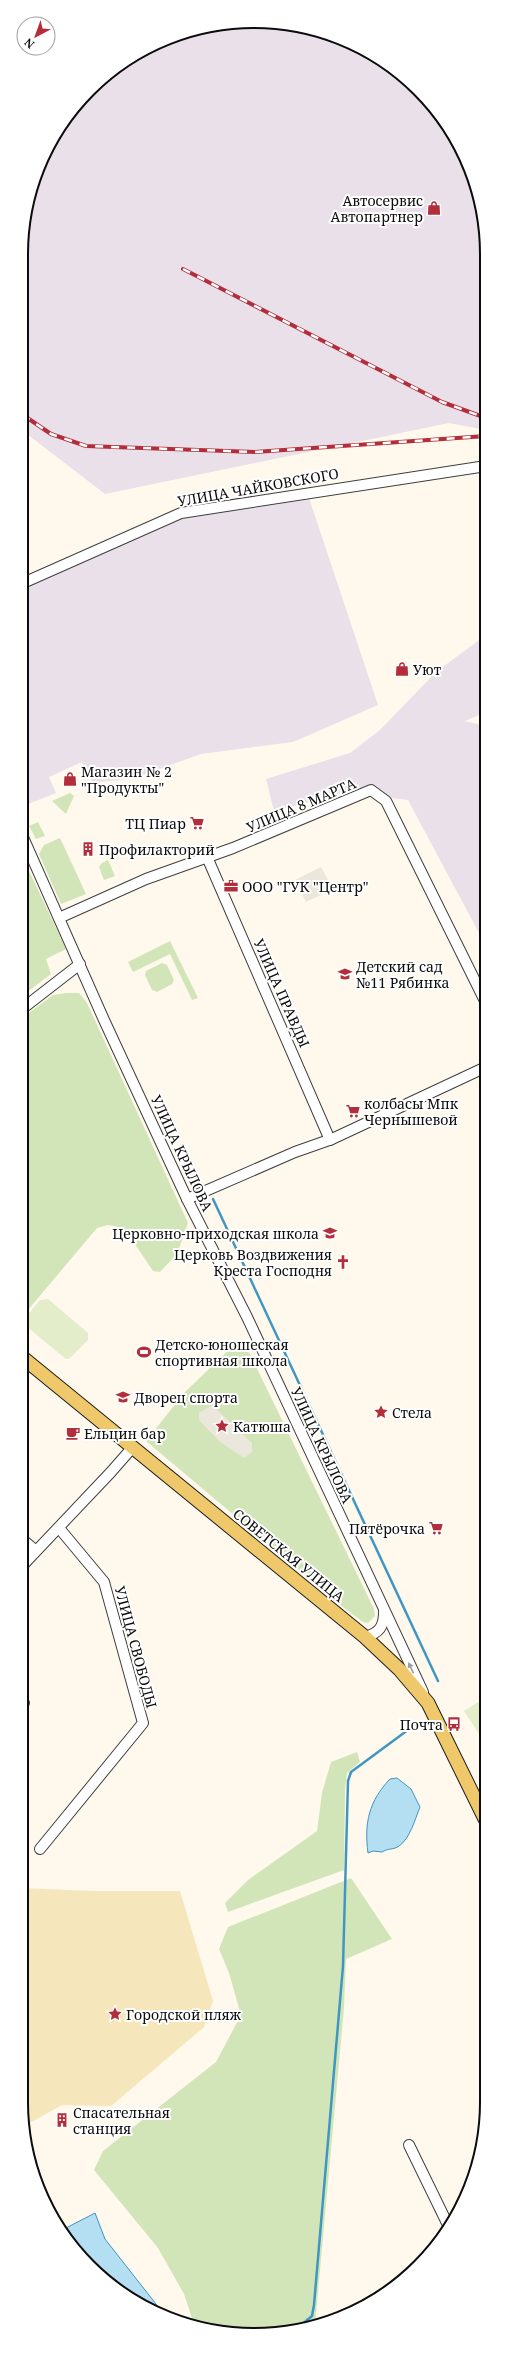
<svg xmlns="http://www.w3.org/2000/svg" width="508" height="2356" font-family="'Noto Serif',serif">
  <rect width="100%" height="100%" fill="#fef9ec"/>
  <g fill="#e9e0ea">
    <path d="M284,23l73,22 62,44 44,62 23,88v191l-37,-7 -344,71 -82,-63v-207l29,-86 60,-69 81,-40z"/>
    <path d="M306,489l72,216 -85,37 -92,12 -67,24 -41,5 -11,-21 -33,15 7,16 -28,11 -6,-13 1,-203 139,-65z"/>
    <path d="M486,635v77l-21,9 21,5v220l-78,-146 -32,-4 -6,-10 -96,25 -8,-32 84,-26 30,-23 56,-58z"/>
  </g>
  <g fill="#d2e5b8">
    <path d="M70,793l4,3 -8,18 -14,-13z"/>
    <path d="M38,822l7,14 -9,3 -7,-13z"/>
    <path d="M60,838l26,56 -25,10 -22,-50 5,-9z"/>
    <path d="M22,856l44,93 -20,10 5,15 -29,22z"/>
    <path d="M108,860l7,16 -11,4 -5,-13 3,-4z"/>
    <path d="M170,941l28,57 -6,2 -22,-46 -37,18 -5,-10z"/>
    <path d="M162,963l5,2 7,15 -2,4 -15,8 -5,-2 -7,-15 1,-4z"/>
    <path d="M66,993h13l8,10 101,220 -11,31 -17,18 -7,-1 -29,-43 -16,-3 -11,3 -75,89v-299l31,-23z"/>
    <path d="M239,1340l6,4 129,265 1,7 -7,7 -5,-1 -20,-15 -197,-166 38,-48z"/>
    <path d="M357,1752l3,10 -13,11 -2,17 -1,80 -116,42 -3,-9 23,-23 69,-49 5,-38 9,-31z"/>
    <path d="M351,1878l41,61 -46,20 -2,49 -29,317 -76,10 -45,-11 -10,-30 -26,-46 -64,-78 9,-19 113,-89 25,-47 -12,-42 -10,-24 9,-22z"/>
  </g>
  <path fill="#f6e6bb" d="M21,1888l73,3h86l33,110 -9,26 -93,79 -49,-1 -36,20 -5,-23z"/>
  <g fill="#e3edc9">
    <path d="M48,1299l40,34v7l-19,19h-3l-40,-33 -1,-8 15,-18z"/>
    <path d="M478,1702l7,10v31l-21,-32z"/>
  </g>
  <g fill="#ece7dc">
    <path d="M321,867l12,22 -27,13 -11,-22z"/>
    <path d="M212,1405l40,38v9l-8,6 -25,-17 -20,-21v-7z"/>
  </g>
  <g fill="#b4def1" stroke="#4096c3">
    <path d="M397,1778l14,11 9,18c-5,12 -10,32 -21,39 -5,4 -11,2 -17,6l-9,-1 -5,2c-4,-30 1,-52 22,-74z"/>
    <path d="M95,2213l10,26 51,65 3,10 -70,-47 -25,-38z"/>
  </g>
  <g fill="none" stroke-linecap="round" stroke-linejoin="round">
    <g stroke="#4096c3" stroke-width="2.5">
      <path d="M213,1199l225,482"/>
      <path d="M300,2326l12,-10 2,-11 29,-339 5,-185 3,-9 65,-48"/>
    </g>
    <defs>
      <g id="minor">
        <path d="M23,583l158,-70 305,-47"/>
        <path d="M22,835l82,185 83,179 60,118 176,375"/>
        <path d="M207,857l123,283"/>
        <path d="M59,918l87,-39 87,-31 138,-58 15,11 100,202"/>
        <path d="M22,1009l58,-45"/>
        <path d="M187,1199l108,-47 37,-13 154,-72"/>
        <path d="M22,1539l13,11"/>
        <path d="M22,1566l89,-94 21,-24"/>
        <path d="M365,1637c14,-4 19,-10 19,-25"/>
        <path d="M21,1700l3,3"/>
        <path d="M40,1849l103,-126 -39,-141 -45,-54"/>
        <path d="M409,2145l40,82"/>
      </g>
      <path id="major" d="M22,1357l343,280 34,32 29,34 57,116"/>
    </defs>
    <use href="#minor" stroke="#3f3f3f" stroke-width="12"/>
    <use href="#major" stroke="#1d1d1d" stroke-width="15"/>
    <use href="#minor" stroke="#fff" stroke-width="10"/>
    <use href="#major" stroke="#efc86b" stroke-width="13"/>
    <defs>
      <g id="rail">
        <path d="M183,269l259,133 44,16"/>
        <path d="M23,415l28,19 35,12 169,6 231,-16"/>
      </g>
    </defs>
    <use href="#rail" stroke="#b22e3b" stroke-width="4"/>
    <use href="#rail" stroke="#fff" stroke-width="2.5" stroke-dasharray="8" stroke-linecap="butt"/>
  </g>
  <defs><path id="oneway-solid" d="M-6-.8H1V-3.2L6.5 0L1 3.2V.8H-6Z"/></defs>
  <use fill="#9e9e9e" href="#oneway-solid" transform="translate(411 1668) rotate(-115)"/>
  <defs>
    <symbol id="shop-bare" viewBox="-9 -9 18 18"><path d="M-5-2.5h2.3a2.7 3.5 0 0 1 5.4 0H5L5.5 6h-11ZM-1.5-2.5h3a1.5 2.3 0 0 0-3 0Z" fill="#b22e3b" stroke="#fff" stroke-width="2.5" paint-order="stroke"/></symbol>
    <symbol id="supermarket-bare" viewBox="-9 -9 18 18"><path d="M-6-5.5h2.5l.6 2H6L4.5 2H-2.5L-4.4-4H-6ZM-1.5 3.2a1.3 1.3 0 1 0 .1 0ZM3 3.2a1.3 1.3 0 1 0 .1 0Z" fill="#b22e3b" stroke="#fff" stroke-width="2.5" paint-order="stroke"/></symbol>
    <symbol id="building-bare" viewBox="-9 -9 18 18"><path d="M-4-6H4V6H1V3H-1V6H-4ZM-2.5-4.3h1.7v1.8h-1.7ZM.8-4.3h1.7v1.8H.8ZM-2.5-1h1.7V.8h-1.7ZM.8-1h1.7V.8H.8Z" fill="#b22e3b" stroke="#fff" stroke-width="2.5" paint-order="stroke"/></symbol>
    <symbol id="office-bare" viewBox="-9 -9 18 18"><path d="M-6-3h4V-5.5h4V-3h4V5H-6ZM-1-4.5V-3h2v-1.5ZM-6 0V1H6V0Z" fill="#b22e3b" stroke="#fff" stroke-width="2.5" paint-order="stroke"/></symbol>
    <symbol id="school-bare" viewBox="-9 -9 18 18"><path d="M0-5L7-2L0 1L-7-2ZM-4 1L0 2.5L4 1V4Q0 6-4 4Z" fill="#b22e3b" stroke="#fff" stroke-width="2.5" paint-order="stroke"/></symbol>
    <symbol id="church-bare" viewBox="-9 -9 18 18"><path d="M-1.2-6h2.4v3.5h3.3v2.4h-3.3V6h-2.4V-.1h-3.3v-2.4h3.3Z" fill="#b22e3b" stroke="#fff" stroke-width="2.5" paint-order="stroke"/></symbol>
    <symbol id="stadium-bare" viewBox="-9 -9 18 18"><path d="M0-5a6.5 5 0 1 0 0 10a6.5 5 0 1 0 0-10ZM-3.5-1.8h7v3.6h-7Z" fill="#b22e3b" stroke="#fff" stroke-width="2.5" paint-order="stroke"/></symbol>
    <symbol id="sight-bare" viewBox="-9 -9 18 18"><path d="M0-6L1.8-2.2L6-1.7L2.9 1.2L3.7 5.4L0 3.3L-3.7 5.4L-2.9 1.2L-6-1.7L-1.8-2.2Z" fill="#b22e3b" stroke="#fff" stroke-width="2.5" paint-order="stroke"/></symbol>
    <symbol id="cafe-bare" viewBox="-9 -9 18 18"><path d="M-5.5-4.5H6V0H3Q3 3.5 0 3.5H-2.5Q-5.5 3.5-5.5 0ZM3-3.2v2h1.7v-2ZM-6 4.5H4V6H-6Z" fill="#b22e3b" stroke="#fff" stroke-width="2.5" paint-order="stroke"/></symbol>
    <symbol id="bus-bare" viewBox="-9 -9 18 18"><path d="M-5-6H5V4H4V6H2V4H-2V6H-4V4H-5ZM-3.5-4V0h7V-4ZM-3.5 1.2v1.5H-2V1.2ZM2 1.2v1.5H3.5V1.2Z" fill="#b22e3b" stroke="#fff" stroke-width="2.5" paint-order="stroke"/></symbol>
  </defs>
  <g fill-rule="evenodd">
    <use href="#shop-bare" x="424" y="198" width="20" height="20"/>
    <use href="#shop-bare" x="392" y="659" width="20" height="20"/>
    <use href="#shop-bare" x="60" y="769" width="20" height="20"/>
    <use href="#supermarket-bare" x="187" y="813" width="20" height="20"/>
    <use href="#building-bare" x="78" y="839" width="20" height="20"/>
    <use href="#office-bare" x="221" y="876" width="20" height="20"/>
    <use href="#school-bare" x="335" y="964" width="20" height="20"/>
    <use href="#supermarket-bare" x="343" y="1101" width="20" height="20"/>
    <use href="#school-bare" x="320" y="1223" width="20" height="20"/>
    <use href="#church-bare" x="333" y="1252" width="20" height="20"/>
    <use href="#stadium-bare" x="134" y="1342" width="20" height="20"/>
    <use href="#school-bare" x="113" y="1387" width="20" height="20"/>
    <use href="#sight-bare" x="371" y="1402" width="20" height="20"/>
    <use href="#sight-bare" x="212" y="1416" width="20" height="20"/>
    <use href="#cafe-bare" x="63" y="1423" width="20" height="20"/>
    <use href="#supermarket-bare" x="426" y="1518" width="20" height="20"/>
    <use href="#bus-bare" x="444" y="1714" width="20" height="20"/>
    <use href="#sight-bare" x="105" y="2004" width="20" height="20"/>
    <use href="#building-bare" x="52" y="2110" width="20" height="20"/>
  </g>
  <g text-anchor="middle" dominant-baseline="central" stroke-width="4" stroke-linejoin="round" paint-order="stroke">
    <g font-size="14" fill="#0c0c0c" stroke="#fff" text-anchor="start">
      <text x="423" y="200" text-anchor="end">Автосервис<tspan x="423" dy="16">Автопартнер</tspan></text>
      <text x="413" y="669">Уют</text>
      <text x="81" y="771">Магазин № 2<tspan x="81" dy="16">"Продукты"</tspan></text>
      <text x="186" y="823" text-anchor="end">ТЦ Пиар</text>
      <text x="99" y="849">Профилакторий</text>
      <text x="242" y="886">ООО "ГУК "Центр"</text>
      <text x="356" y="966">Детский сад<tspan x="356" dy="16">№11 Рябинка</tspan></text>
      <text x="364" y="1103">колбасы Мпк<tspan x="364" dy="16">Чернышевой</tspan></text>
      <text x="319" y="1233" text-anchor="end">Церковно-приходская школа</text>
      <text x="332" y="1254" text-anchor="end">Церковь Воздвижения<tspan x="332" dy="16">Креста Господня</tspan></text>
      <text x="155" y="1344">Детско-юношеская<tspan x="155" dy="16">спортивная школа</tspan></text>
      <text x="134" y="1397">Дворец спорта</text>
      <text x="392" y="1412">Стела</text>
      <text x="233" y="1426">Катюша</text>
      <text x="84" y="1433">Ельцин бар</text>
      <text x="425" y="1528" text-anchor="end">Пятёрочка</text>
      <text x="443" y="1724" text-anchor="end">Почта</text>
      <text x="126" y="2014">Городской пляж</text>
      <text x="73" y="2112">Спасательная<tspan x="73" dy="16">станция</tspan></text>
    </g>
    <g font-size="14" fill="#0c0c0c" stroke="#fff">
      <text transform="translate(258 487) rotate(-10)">УЛИЦА ЧАЙКОВСКОГО</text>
      <text transform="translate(301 805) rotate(-23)">УЛИЦА 8 МАРТА</text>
      <text transform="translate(282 993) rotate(66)">УЛИЦА ПРАВДЫ</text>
      <text transform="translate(182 1153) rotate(65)">УЛИЦА КРЫЛОВА</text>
      <text transform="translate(322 1445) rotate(65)">УЛИЦА КРЫЛОВА</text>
      <text transform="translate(289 1555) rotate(39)">СОВЕТСКАЯ УЛИЦА</text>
      <text transform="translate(136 1647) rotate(75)">УЛИЦА СВОБОДЫ</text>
    </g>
  </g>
  <path d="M0 0H508V2356H0ZM254 28H254A226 226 0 0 1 480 254V2102A226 226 0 0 1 254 2328H254A226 226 0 0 1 28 2102V254A226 226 0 0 1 254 28Z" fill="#fff" fill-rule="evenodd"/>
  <path fill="none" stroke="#0c0c0c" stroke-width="2" d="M254 28H254A226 226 0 0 1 480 254V2102A226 226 0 0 1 254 2328H254A226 226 0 0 1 28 2102V254A226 226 0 0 1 254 28Z"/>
  <g transform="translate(36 36) rotate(221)"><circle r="19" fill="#ffffff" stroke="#9e9e9e"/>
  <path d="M0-3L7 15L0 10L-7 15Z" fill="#b22e3b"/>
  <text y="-6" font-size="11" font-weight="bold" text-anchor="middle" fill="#0c0c0c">N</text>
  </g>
</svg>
